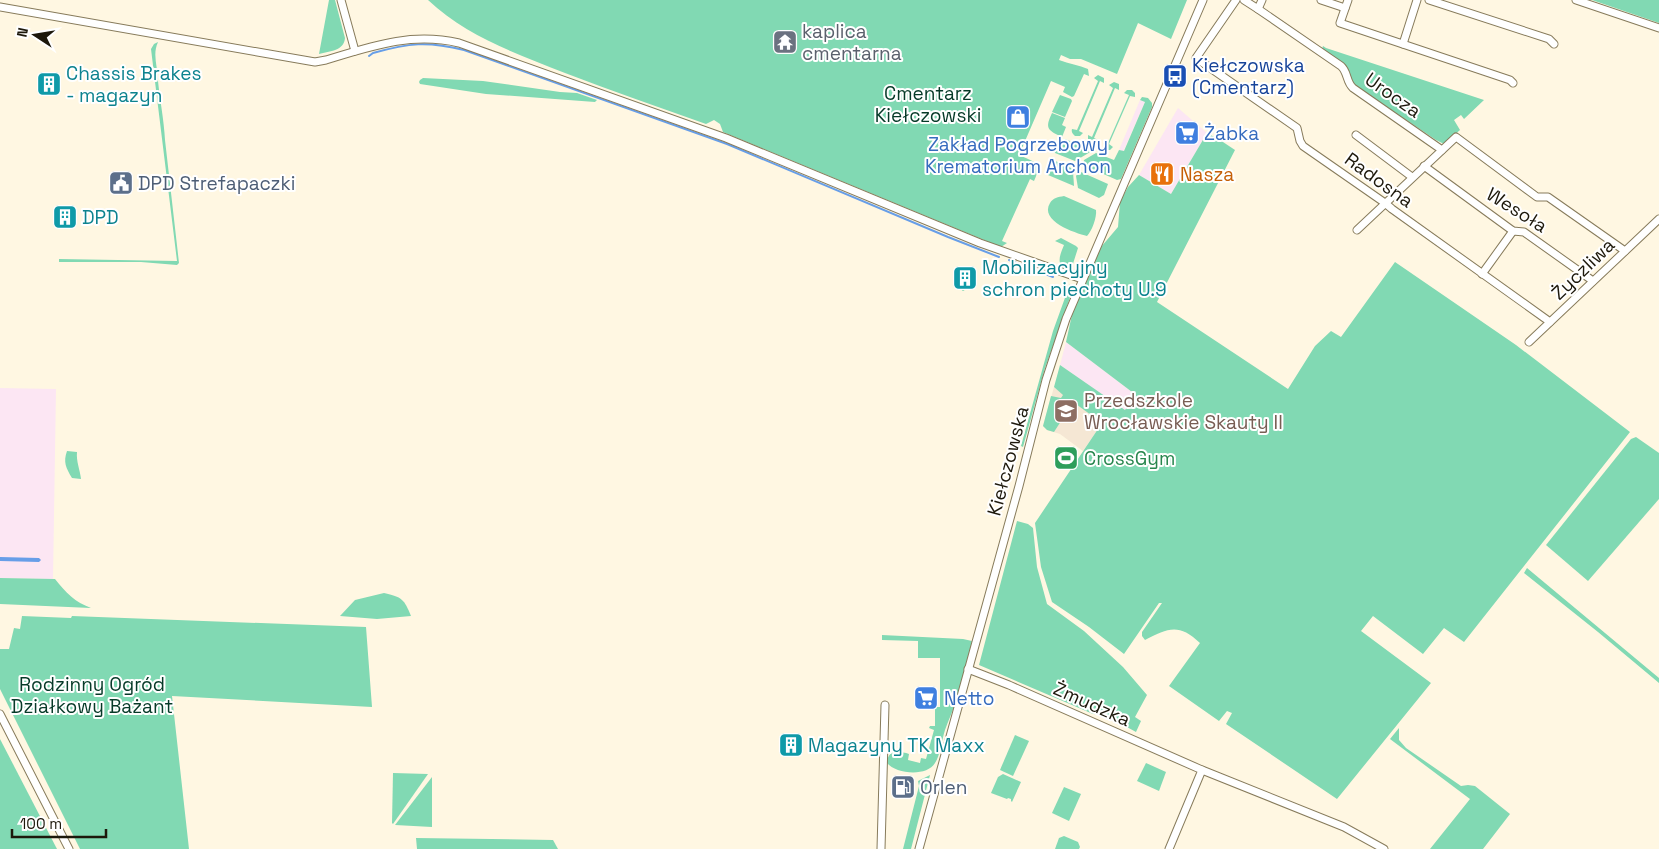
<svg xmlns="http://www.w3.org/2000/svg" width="1659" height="849" font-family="'Space Grotesk',sans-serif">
  <rect width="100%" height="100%" fill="#fff7e2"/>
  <g fill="#fce6f3">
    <path d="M1140,100l5,2 -22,50 -4,-2z"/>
    <path d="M1178,108l29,25 -36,61 -32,-19z"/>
    <path d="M1066,342l70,53 -11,16 -65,-46z"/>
    <path d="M0,388l56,1 -3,190 -53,-1z"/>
  </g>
  <path fill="#f5e7d4" d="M1054,387l48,36 -19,28 -23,-17 -13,-4 -4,-4z"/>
  <g fill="#81d9b3">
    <path d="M329,0h6l10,38c-1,13 -15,13 -26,16z"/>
    <path d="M428,0h759l-16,39 -33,-16 -21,51 -36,-15h-11l-9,-4 -2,5c10,4 20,5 29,9l1,7 -5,-2 -10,22 -2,1 -9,-5 2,-5 -14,-6 -32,74c15,7 24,7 15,26l-4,-2 -28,62 5,2 -6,4 -278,-115 -3,-8 -6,-4 -8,4c-47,-17 -94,-33 -141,-51 -48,-19 -99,-37 -137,-73z"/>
    <path d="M1592,0h67v23z"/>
    <path d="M158,42c-6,13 0,25 0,39 2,20 6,39 7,59l14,123 -2,2 -36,-3h-82v-3l118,2 -26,-212 3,-5z"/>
    <path d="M1323,46l3,2 158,52 -20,19 -3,-4 -7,5 6,10 -16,14 -8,-4 -83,-56 -7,-18 -24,-17z"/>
    <path d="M1098,75l6,3v5l-4,-2 -21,50 4,2 -3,3h-5c-2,-2 -4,-4 -3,-7l5,1 21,-49 -4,-3z"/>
    <path d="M423,78l60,3 77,11 17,1 20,7 -2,2 -109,-8 -66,-10 -1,-2 1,-2z"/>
    <path d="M1114,82l5,2v6l-4,-2 -21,50 4,2 -3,3h-5l-2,-3v-5l4,2 21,-49 -4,-3z"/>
    <path d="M1127,90h5l3,3v4l-5,-1 -21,48 4,3 -3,3c-5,0 -7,-2 -7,-7h5l21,-48 -5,-2z"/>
    <path d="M1060,95l11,4 1,2 -7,16 -13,-5z"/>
    <path d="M1142,97l6,1 4,5v4l-31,72 -4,1 -34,-15 1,-5 12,-7 18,7 5,-10 5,1 21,-49 -5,-2z"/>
    <path d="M1052,113l13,5 -3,7 4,2 -4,10c-15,-7 -17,-9 -10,-24z"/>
    <path d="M1207,133l16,9 12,8 -78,152 131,87 27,-43 16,-15 10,6 54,-75 121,83 114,87 -166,210 -20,-14 -21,26 -50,-38 -12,15 70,52 -94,116 -111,-75 6,-11 -5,-2 -8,10 -50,-35 31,-43c-21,-20 -32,-15 -55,-3l-3,-4v-4l20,-29h-3l-35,51 -35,-27 -37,-25 -11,-35 -6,-44 67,-100 -33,-24 -6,19 -9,14 -7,-2 -4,-4 8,-30 10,2 2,-3 -9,-8 6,-22 65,45 11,-15 -70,-53 7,-32 28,-63 17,-20 2,-25 8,-15 11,-12 32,19z"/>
    <path d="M1065,139l27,11v1l-17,10 -20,-8 -1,-3z"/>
    <path d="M1053,160l18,8 2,3 1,15 -26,-11 -2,-5 4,-9z"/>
    <path d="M1081,172l27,12 -4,11 -5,3 -21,-10 -2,-12 2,-3z"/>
    <path d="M1064,196l32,14c1,7 -4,21 -9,26 -12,-3 -48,-15 -37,-33 3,-5 8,-6 14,-7z"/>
    <path d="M1061,238l15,8 2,2 -7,22c-16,-3 -12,-13 -7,-25l-9,-4z"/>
    <path d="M966,267c9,2 10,6 10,14l-6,6 -7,4 -8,-6c0,-8 4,-15 11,-18z"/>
    <path d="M1070,284l1,11 -26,73 -22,79 -2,-1 32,-115z"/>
    <path d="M1636,437l23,16v46l-71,82 -42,-36 85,-106z"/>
    <path d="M67,451l10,1c-1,9 3,18 4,27l-9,-1c-6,-10 -9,-16 -5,-27z"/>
    <path d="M1017,521l11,3 5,4 4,39 10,37 37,27 39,36 24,28 -12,22 6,4 -5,11 -31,-17 -12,-1 -114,-49z"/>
    <path d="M1527,568l132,110v5l-61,-51 -74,-59z"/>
    <path d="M0,578l55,1c11,14 20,23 36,29l-91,-4z"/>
    <path d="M384,593c18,4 20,6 27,23l-34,3 -37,-3 15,-16z"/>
    <path d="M22,616l49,2 1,-2 294,11 6,80 -200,-11 17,153h-109l-80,-160v-40h9l5,-21 6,1z"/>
    <path d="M882,635l81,4 9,2c-5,21 -11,43 -17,63 -3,9 -7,17 -10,26 -3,9 -5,26 -10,33 -8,14 -39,11 -48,0 1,-14 12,-12 22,-9l-1,6 12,3 1,-5 5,1 8,-29 -5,-2 1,-2h5v-19h5v-49h-22v-17l-36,-1z"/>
    <path d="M1399,728v12l7,8 55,38 7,-1 7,1 35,28 -27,35h-53l40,-50 -80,-60z"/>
    <path d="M1015,735l14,6 -16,35 -13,-6z"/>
    <path d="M0,739l57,110h-57z"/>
    <path d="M1146,763l20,9 -7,19 -22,-10z"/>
    <path d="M393,773l35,1 -35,50 -1,-1z"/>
    <path d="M1003,774l18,8 -9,20 -1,-1v-2l-3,-1 -1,1 -16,-6 7,-16z"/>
    <path d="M930,775l-19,74h-8l16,-63 -1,-5z"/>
    <path d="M432,777v50l-37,-2z"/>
    <path d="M1064,787l17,7 -12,27 -17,-8z"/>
    <path d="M1064,836l14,6 2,5 -1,2h-24l4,-11z"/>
    <path d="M416,838l137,2 5,9h-141z"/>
  </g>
  <path fill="#679ee8" d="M0,557l39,1 2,2 -2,2 -39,-1z"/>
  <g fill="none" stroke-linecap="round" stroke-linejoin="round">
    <g stroke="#679ee8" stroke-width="2">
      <path d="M369,56l4,-3c36,-10 54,-12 91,-3l263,94 221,93 51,20"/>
      <path d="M1009,260l44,17"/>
    </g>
    <defs>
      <g id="minor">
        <path d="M341,0l14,51"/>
        <path d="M1236,0l-40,58 101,70 3,13 3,5 82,57 7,6 158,113"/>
        <path d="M1244,0l14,9 4,-9"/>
        <path d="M1321,0l24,8"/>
        <path d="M1348,0l-8,23 170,57 3,3"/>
        <path d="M1429,0l120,39 5,5"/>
        <path d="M1576,0l83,28"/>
        <path d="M0,7l315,55 11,-2c46,-14 85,-28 133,-17l267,95 254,105 102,36"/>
        <path d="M1258,9l83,57c7,6 5,16 12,22l89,62"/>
        <path d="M1403,44l14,-44"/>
        <path d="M1356,135l56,42"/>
        <path d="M1424,166l89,65 11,1 69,49"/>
        <path d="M1357,230l99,-93 81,60h11l77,54"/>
        <path d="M1482,274l31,-43"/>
        <path d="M1529,342l130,-123"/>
        <path d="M968,669l41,16 193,85 -33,79"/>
        <path d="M0,714l69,135"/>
        <path d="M1202,770l142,57 40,22"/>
        <path d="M881,849l4,-144"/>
        <path d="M919,849l100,-363 27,-106 20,-61 137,-319"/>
      </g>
    </defs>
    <use href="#minor" stroke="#877b5b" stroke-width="9"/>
    <use href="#minor" stroke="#fff" stroke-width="7"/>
  </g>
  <defs>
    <symbol id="temple-square" viewBox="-11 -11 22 22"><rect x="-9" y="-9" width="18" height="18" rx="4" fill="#6b7280" stroke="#fff"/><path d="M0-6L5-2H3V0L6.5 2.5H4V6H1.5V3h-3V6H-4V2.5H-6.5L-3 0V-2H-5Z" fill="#fff"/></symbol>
    <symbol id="bus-square" viewBox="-11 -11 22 22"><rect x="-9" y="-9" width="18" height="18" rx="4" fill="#1a4fb4" stroke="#fff"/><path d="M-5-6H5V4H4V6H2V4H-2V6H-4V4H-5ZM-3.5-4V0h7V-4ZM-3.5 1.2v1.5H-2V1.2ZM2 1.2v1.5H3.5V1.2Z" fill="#fff"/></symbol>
    <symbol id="building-square" viewBox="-11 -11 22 22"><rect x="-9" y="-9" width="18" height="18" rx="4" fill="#0f9aa8" stroke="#fff"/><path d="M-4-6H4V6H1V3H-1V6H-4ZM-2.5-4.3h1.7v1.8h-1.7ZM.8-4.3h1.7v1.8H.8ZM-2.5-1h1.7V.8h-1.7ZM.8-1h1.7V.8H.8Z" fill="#fff"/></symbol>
    <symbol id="shop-square" viewBox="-11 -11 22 22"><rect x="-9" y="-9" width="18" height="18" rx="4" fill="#3f7fe0" stroke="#fff"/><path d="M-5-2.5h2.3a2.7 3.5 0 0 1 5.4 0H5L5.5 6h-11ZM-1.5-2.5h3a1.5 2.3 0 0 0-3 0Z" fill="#fff"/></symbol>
    <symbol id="supermarket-square" viewBox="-11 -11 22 22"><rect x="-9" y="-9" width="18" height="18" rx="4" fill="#3f7fe0" stroke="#fff"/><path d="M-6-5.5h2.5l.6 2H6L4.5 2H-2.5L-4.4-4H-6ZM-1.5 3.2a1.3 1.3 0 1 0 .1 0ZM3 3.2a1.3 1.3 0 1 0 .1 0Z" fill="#fff"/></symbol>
    <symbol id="restaurant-square" viewBox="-11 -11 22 22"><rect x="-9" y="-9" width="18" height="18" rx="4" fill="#e8710a" stroke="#fff"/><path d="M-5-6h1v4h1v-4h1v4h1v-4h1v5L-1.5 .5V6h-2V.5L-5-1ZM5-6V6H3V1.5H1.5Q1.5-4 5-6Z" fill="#fff"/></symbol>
    <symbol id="civic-square" viewBox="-11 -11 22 22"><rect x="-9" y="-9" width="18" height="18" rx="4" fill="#5c6f8a" stroke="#fff"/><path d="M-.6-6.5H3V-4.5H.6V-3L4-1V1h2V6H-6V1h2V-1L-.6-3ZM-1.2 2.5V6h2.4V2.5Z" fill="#fff"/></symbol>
    <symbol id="school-square" viewBox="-11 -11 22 22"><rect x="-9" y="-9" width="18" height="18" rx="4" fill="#8d6e63" stroke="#fff"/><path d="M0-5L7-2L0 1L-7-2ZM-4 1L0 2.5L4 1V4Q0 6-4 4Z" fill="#fff"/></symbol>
    <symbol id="stadium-square" viewBox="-11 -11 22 22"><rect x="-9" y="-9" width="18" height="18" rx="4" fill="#2e9e5b" stroke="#fff"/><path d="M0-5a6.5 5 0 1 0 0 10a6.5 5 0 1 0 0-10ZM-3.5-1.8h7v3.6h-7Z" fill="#fff"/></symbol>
    <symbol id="fuel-square" viewBox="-11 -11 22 22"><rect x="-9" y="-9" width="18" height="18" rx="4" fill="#5c6f8a" stroke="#fff"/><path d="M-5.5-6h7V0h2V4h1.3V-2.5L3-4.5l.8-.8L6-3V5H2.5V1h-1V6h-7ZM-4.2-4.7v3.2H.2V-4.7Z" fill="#fff"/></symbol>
  </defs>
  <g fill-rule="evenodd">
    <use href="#temple-square" x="771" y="28" width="28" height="28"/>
    <use href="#bus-square" x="1161" y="62" width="28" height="28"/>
    <use href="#building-square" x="35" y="70" width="28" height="28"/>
    <use href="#shop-square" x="1004" y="103" width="28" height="28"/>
    <use href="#supermarket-square" x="1173" y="119" width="28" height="28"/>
    <use href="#restaurant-square" x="1148" y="160" width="28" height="28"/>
    <use href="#civic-square" x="107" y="169" width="28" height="28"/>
    <use href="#building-square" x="51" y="203" width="28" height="28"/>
    <use href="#building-square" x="951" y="264" width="28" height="28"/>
    <use href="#school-square" x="1052" y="397" width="28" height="28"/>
    <use href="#stadium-square" x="1052" y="444" width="28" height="28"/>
    <use href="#supermarket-square" x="912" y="684" width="28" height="28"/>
    <use href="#building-square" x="777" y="731" width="28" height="28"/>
    <use href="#fuel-square" x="889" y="773" width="28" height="28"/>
  </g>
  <g text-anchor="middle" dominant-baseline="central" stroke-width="4" stroke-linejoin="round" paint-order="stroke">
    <g font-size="19" fill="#5b616d" stroke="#fff" text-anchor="start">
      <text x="802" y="31">kaplica<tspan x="802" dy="22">cmentarna</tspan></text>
    </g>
    <g font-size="19" fill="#164399" stroke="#fff" text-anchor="start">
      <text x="1192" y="65">Kiełczowska<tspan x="1192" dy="22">(Cmentarz)</tspan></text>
    </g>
    <g font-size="19" fill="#0d838f" stroke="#fff" text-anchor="start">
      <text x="66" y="73">Chassis Brakes<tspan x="66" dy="22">- magazyn</tspan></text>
      <text x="82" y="217">DPD</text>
      <text x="982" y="267">Mobilizacyjny<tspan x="982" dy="22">schron piechoty U.9</tspan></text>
      <text x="808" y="745">Magazyny TK Maxx</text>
    </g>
    <g font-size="19" fill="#063a28" stroke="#fff">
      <text x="928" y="93">Cmentarz<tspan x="928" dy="22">Kiełczowski</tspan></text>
      <text x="92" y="684">Rodzinny Ogród<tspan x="92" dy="22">Działkowy Bażant</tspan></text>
    </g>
    <g font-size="19" fill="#1d180b" stroke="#fff">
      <text transform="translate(1393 95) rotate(35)">Urocza</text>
      <text transform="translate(1379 180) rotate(36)">Radosna</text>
      <text transform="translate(1517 210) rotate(32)">Wesoła</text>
      <text transform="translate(1583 269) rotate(-44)">Życzliwa</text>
      <text transform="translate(1008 461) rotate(-75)">Kiełczowska</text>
      <text transform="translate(1092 704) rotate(24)">Żmudzka</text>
    </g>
    <g font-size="19" fill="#366cbe" stroke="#fff" text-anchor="start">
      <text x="1204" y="133">Żabka</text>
      <text x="1018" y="144" text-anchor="middle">Zakład Pogrzebowy<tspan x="1018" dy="22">Krematorium Archon</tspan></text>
      <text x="944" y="698">Netto</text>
    </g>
    <g font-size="19" fill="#c56008" stroke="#fff" text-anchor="start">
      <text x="1180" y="174">Nasza</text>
    </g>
    <g font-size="19" fill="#4e5e75" stroke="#fff" text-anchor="start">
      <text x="138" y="183">DPD Strefapaczki</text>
      <text x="920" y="787">Orlen</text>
    </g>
    <g font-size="19" fill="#785e54" stroke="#fff" text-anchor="start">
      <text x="1084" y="400">Przedszkole<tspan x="1084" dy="22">Wrocławskie Skauty II</tspan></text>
    </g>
    <g font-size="19" fill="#27864d" stroke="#fff" text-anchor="start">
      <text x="1084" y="458">CrossGym</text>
    </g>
  </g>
  <g transform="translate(35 35) rotate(282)" stroke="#ffffff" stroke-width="4" paint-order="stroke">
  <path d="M0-4L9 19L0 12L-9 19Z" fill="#1d180b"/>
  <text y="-8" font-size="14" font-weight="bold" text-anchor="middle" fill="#1d180b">N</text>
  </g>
  <path d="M12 829v8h94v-8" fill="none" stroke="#1d180b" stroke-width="2.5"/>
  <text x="20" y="829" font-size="15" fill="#1d180b" stroke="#ffffff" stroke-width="4" paint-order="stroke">100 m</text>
</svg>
